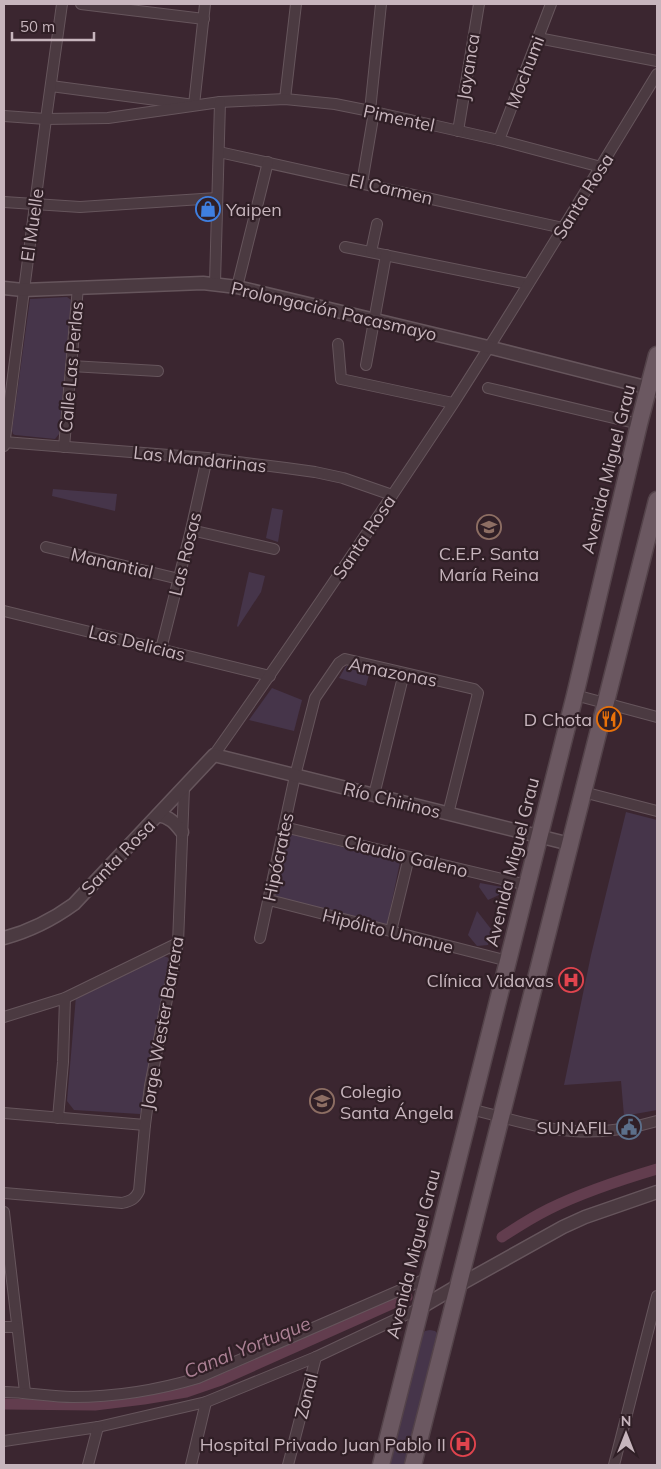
<svg xmlns="http://www.w3.org/2000/svg" width="661" height="1469" font-family="Mulish,sans-serif">
  <rect width="100%" height="100%" fill="#3b2630"/>
  <g fill="#46354a">
    <path d="M67,297l4,3 -12,134 -4,5 -40,-4 -2,-1 -1,-4 18,-131z"/>
    <path d="M53,489l64,5 -2,17 -63,-15z"/>
    <path d="M272,508l11,2 -5,32 -12,-4z"/>
    <path d="M249,572l16,4 -4,16 -23,35 -1,-1z"/>
    <path d="M346,666l24,5 -4,15 -27,-8z"/>
    <path d="M272,688l30,12 -8,31 -45,-11z"/>
    <path d="M626,812l31,8v290l-33,6 -3,-35 -57,4 27,-130z"/>
    <path d="M288,833l112,29 -13,63 -113,-28z"/>
    <path d="M480,883l22,4v3l-3,5 -11,5 -9,-13z"/>
    <path d="M477,911l14,18 -3,16 -11,1 -9,-11z"/>
    <path d="M161,955l8,3 -26,149 -3,7 -66,-4 -7,-9 9,-105z"/>
    <path d="M430,1330l5,1 4,4 -31,130h-20l33,-128 4,-6z"/>
  </g>
  <g fill="none" stroke-linecap="round" stroke-linejoin="round">
    <g stroke="#623d4e" stroke-width="11">
      <path d="M502,1237c15,-10 31,-20 47,-28 34,-17 71,-29 108,-40"/>
      <path d="M4,1404l91,1 49,-6 42,-7 35,-12 186,-83"/>
    </g>
    <defs>
      <g id="minor">
        <path d="M81,4l123,15"/>
        <path d="M538,38l119,23"/>
        <path d="M51,86l143,19 11,-101"/>
        <path d="M285,99l11,-95"/>
        <path d="M370,111l11,-107"/>
        <path d="M4,116l42,3 62,-1 112,-16 65,-3 50,5 35,7 129,29 102,27"/>
        <path d="M458,131l21,-127"/>
        <path d="M499,140l52,-136"/>
        <path d="M219,152l344,76"/>
        <path d="M362,183l12,-71"/>
        <path d="M4,202l76,5 137,-9"/>
        <path d="M345,247l183,37"/>
        <path d="M371,252l6,-28"/>
        <path d="M215,283l5,-181"/>
        <path d="M237,287l31,-125"/>
        <path d="M338,344l3,35 112,24"/>
        <path d="M366,365l20,-110"/>
        <path d="M71,366l87,5"/>
        <path d="M488,388l151,36"/>
        <path d="M4,442l203,16 79,10 29,4 28,6 49,17"/>
        <path d="M4,446l42,-327 16,-115"/>
        <path d="M64,447l14,-160"/>
        <path d="M191,530l83,19"/>
        <path d="M46,547l133,32"/>
        <path d="M4,611l266,65"/>
        <path d="M161,649l30,-119 16,-72"/>
        <path d="M575,695l82,22"/>
        <path d="M214,755c81,-115 161,-233 239,-351 70,-109 137,-220 204,-330"/>
        <path d="M583,792l74,19"/>
        <path d="M374,795l30,-122"/>
        <path d="M284,827l243,58"/>
        <path d="M269,900l239,61"/>
        <path d="M391,931l18,-74"/>
        <path d="M260,938l35,-162 20,-78 24,-35 6,-4 129,30 4,4 -30,121"/>
        <path d="M4,1017l61,-19 113,-55"/>
        <path d="M470,1109c34,8 68,20 103,22 28,2 57,-2 84,-10"/>
        <path d="M4,1113l141,12"/>
        <path d="M58,1118l5,-56 2,-64"/>
        <path d="M4,1193l118,10c9,-2 13,-4 17,-12l6,-66 5,-39 28,-143 6,-155"/>
        <path d="M4,1212l21,180"/>
        <path d="M4,1327h13"/>
        <path d="M4,1392c23,0 46,5 69,5 42,0 85,-7 125,-19l230,-100"/>
        <path d="M4,1441l94,-14 108,-25 110,-45 104,-49"/>
        <path d="M88,1465l10,-38"/>
        <path d="M191,1465l15,-63"/>
        <path d="M288,1465l28,-108"/>
        <path d="M614,1465l43,-169"/>
      </g>
      <g id="tertiary">
        <path d="M4,288l19,2 180,-7 34,4 251,60 169,43"/>
        <path d="M158,815c12,2 17,8 24,17"/>
        <path d="M4,938c26,-7 48,-18 70,-34l140,-149 356,89"/>
        <path d="M420,1308l39,-23 104,-58 22,-10 72,-25"/>
      </g>
      <g id="primary">
        <path d="M381,1465l194,-770 64,-271 18,-69"/>
        <path d="M413,1465l244,-965"/>
      </g>
    </defs>
    <use href="#minor" stroke="#66555c" stroke-width="12"/>
    <use href="#tertiary" stroke="#66555c" stroke-width="15"/>
    <use href="#primary" stroke="#54434a" stroke-width="19"/>
    <use href="#minor" stroke="#4b3a41" stroke-width="10"/>
    <use href="#tertiary" stroke="#4b3a41" stroke-width="12"/>
    <use href="#primary" stroke="#6b5861" stroke-width="16"/>
  </g>
  <defs>
    <symbol id="shop-ring" viewBox="-11 -11 22 22"><circle r="9.5" fill="#301f26" stroke="#3f7fe0" stroke-width="1.5"/><path d="M-5-2.5h2.3a2.7 3.5 0 0 1 5.4 0H5L5.5 6h-11ZM-1.5-2.5h3a1.5 2.3 0 0 0-3 0Z" fill="#3f7fe0"/></symbol>
    <symbol id="school-ring" viewBox="-11 -11 22 22"><circle r="9.5" fill="#301f26" stroke="#8d6e63" stroke-width="1.5"/><path d="M0-5L7-2L0 1L-7-2ZM-4 1L0 2.5L4 1V4Q0 6-4 4Z" fill="#8d6e63"/></symbol>
    <symbol id="restaurant-ring" viewBox="-11 -11 22 22"><circle r="9.5" fill="#301f26" stroke="#e8710a" stroke-width="1.5"/><path d="M-5-6h1v4h1v-4h1v4h1v-4h1v5L-1.5 .5V6h-2V.5L-5-1ZM5-6V6H3V1.5H1.5Q1.5-4 5-6Z" fill="#e8710a"/></symbol>
    <symbol id="hospital-ring" viewBox="-11 -11 22 22"><circle r="9.5" fill="#301f26" stroke="#e0444e" stroke-width="1.5"/><path d="M-5-5h3v3.5h4V-5h3V5h-3V1.5h-4V5h-3Z" fill="#e0444e"/></symbol>
    <symbol id="civic-ring" viewBox="-11 -11 22 22"><circle r="9.5" fill="#301f26" stroke="#5c6f8a" stroke-width="1.5"/><path d="M-.6-6.5H3V-4.5H.6V-3L4-1V1h2V6H-6V1h2V-1L-.6-3ZM-1.2 2.5V6h2.4V2.5Z" fill="#5c6f8a"/></symbol>
  </defs>
  <g fill-rule="evenodd">
    <use href="#shop-ring" x="194" y="195" width="28" height="28"/>
    <use href="#school-ring" x="475" y="513" width="28" height="28"/>
    <use href="#restaurant-ring" x="595" y="705" width="28" height="28"/>
    <use href="#hospital-ring" x="557" y="966" width="28" height="28"/>
    <use href="#school-ring" x="308" y="1087" width="28" height="28"/>
    <use href="#civic-ring" x="615" y="1113" width="28" height="28"/>
    <use href="#hospital-ring" x="449" y="1430" width="28" height="28"/>
  </g>
  <g text-anchor="middle" dominant-baseline="central" stroke-width="4.5" stroke-linejoin="round" paint-order="stroke">
    <g font-size="18" fill="#c7b5bd" stroke="#301f26">
      <text transform="translate(468 67) rotate(-81)">Jayanca</text>
      <text transform="translate(525 72) rotate(-69)">Mochumi</text>
      <text transform="translate(399 118) rotate(12)">Pimentel</text>
      <text transform="translate(391 189) rotate(13)">El Carmen</text>
      <text transform="translate(583 196) rotate(-58)">Santa Rosa</text>
      <text transform="translate(32 225) rotate(-82)">El Muelle</text>
      <text transform="translate(334 311) rotate(13)">Prolongación Pacasmayo</text>
      <text transform="translate(71 367) rotate(-85)">Calle Las Perlas</text>
      <text transform="translate(200 459) rotate(6)">Las Mandarinas</text>
      <text transform="translate(608 469) rotate(-76)">Avenida Miguel Grau</text>
      <text transform="translate(364 537) rotate(-56)">Santa Rosa</text>
      <text transform="translate(185 554) rotate(-76)">Las Rosas</text>
      <text transform="translate(112 563) rotate(13)">Manantial</text>
      <text transform="translate(137 643) rotate(14)">Las Delicias</text>
      <text transform="translate(393 672) rotate(11)">Amazonas</text>
      <text transform="translate(392 800) rotate(14)">Río Chirinos</text>
      <text transform="translate(406 856) rotate(14)">Claudio Galeno</text>
      <text transform="translate(118 857) rotate(-46)">Santa Rosa</text>
      <text transform="translate(278 857) rotate(-78)">Hipócrates</text>
      <text transform="translate(512 862) rotate(-76)">Avenida Miguel Grau</text>
      <text transform="translate(388 931) rotate(14)">Hipólito Unanue</text>
      <text transform="translate(162 1023) rotate(-80)">Jorge Wester Barrera</text>
      <text transform="translate(413 1254) rotate(-76)">Avenida Miguel Grau</text>
      <text transform="translate(306 1396) rotate(-76)">Zonal</text>
    </g>
    <g font-size="18" fill="#c7b5bd" stroke="#301f26" text-anchor="end">
      <text x="226" y="209" text-anchor="start">Yaipen</text>
      <text x="489" y="553" text-anchor="middle">C.E.P. Santa<tspan x="489" dy="21">María Reina</tspan></text>
      <text x="592" y="719">D Chota</text>
      <text x="554" y="980">Clínica Vidavas</text>
      <text x="340" y="1091" text-anchor="start">Colegio<tspan x="340" dy="21">Santa Ángela</tspan></text>
      <text x="612" y="1127">SUNAFIL</text>
      <text x="446" y="1444">Hospital Privado Juan Pablo II</text>
    </g>
    <g font-size="19" font-style="italic" fill="#ab8094" stroke="#301f26">
      <text transform="translate(247 1347) rotate(-22)">Canal Yortuque</text>
    </g>
  </g>
  <rect width="661" height="1469" fill="none" stroke="#c7b5bd" stroke-width="10"/>
  <g transform="translate(626 1434)" stroke="#301f26" stroke-width="4" paint-order="stroke">
  <path d="M0-4L9 19L0 12L-9 19Z" fill="#c7b5bd"/>
  <text y="-8" font-size="14" font-weight="bold" text-anchor="middle" fill="#c7b5bd">N</text>
  </g>
  <path d="M12 32v8h82v-8" fill="none" stroke="#c7b5bd" stroke-width="2.5"/>
  <text x="20" y="32" font-size="15" fill="#c7b5bd" stroke="#301f26" stroke-width="4" paint-order="stroke">50 m</text>
</svg>
